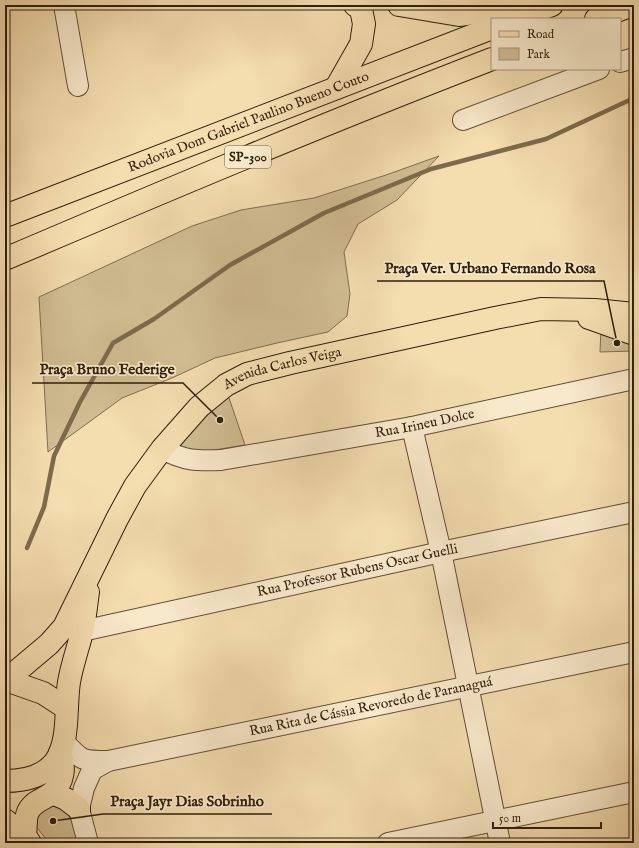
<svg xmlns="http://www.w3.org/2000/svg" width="639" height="848" font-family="'IM FELL English',serif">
  <rect width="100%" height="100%" fill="#f4ddaf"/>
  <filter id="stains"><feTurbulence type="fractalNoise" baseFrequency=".005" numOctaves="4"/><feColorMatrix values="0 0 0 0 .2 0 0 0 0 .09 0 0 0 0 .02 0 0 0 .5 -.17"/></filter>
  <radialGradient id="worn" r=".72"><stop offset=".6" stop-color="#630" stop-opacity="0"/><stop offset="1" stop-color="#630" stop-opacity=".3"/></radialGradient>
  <g fill="#d2bd93" stroke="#806e4f">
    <path d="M439,156l-42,44 -39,24 -14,28 6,42 -3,22 -19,16 -51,11 -62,15 -43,20 -50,20 -74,54 -9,-155 153,-71 49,-16 73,-12 72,-23z"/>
    <path d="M601,329l33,7v15l-34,1z"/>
    <path d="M228,395l17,50 -50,8 -20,-6z"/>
    <path d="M51,802l16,10 7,14 5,17h-30l-14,-18 1,-8z"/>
  </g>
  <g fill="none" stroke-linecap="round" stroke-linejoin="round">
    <path stroke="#7d6a4c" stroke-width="4.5" d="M27,548l17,-41 10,-51 26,-54 33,-59 41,-24 76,-54 94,-52 107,-44 115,-30 88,-41"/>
    <defs>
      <g id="minor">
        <path d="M64,5l14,81"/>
        <path d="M620,62l14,-4"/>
        <path d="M463,120l136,-51"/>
        <path d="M412,427l29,125 59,291"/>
        <path id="s1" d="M162,449c23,12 34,12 59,11l191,-33 222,-48"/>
        <path id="s2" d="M82,631l359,-79 193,-40"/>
        <path id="s3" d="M64,742c18,19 18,19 44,19l526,-109"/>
        <path d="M88,843l-9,-34 5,-21 8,-18 16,-9"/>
        <path d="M388,843l246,-51"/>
      </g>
      <g id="major">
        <path d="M589,318l45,16"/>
        <path d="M6,680l37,13 23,15"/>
        <path id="s4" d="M5,681l44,-37 15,-17 53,-108 18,-33 27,-37 37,-42 27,-22 21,-11 43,-11 205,-45 46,-9 54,1 39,4"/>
        <path d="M5,781c18,0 38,-4 50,-19 15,-21 10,-54 14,-80 3,-17 9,-34 13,-50 3,-13 4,-27 6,-40"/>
        <path d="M52,793l14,6 13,10"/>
        <path d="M5,820l20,16 5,7"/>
        <path d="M25,836c1,-7 0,-18 3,-24 5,-11 15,-12 24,-19 12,-11 13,-26 8,-40"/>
      </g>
      <g id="highway">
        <path d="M399,5l60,10 72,-10"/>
        <path d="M520,17l32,-12"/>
        <path d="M596,19l36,-14"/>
        <path d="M336,88l25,-44 3,-20 -3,-15 -6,-4"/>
        <path id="s5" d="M5,216l487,-188"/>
        <path d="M5,259c162,-69 323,-137 487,-200"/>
      </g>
    </defs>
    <use href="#minor" stroke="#604e34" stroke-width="22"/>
    <use href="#major" stroke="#2e1e0b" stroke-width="24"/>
    <use href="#highway" stroke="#2e1e0b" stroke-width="24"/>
    <use href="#minor" stroke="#f8e9cb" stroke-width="20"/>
    <use href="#major" stroke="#f4ddaf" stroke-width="22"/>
    <use href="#highway" stroke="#f4ddaf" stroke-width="22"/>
  </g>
  <g text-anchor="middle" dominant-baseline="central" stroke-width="3.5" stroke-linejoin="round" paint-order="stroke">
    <rect fill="#f8e9cb" stroke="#6b5b45" stroke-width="1" x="225" y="146" width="46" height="22" rx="3"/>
    <g font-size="13" font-weight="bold" fill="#2e1e0b">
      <text x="248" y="157">SP-300</text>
    </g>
    <g font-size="14" fill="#2e1e0b" stroke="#f8e9cb">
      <text stroke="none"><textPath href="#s5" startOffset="261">Rodovia Dom Gabriel Paulino Bueno Couto</textPath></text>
      <text stroke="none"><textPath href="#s4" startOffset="434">Avenida Carlos Veiga</textPath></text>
      <text stroke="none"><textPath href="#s1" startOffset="268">Rua Irineu Dolce</textPath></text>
      <text stroke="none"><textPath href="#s2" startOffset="282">Rua Professor Rubens Oscar Guelli</textPath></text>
      <text stroke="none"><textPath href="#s3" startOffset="319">Rua Rita de Cássia Revoredo de Paranaguá</textPath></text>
    </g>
  </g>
  <path fill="none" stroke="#2e1e0b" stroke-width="1.5" d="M617 343L604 281H377M220 420L183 383H32M53 821L103 814H272"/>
  <g fill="#2e1e0b" stroke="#f8e9cb" stroke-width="1.5">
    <circle cx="617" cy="343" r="4"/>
    <circle cx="220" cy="420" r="4"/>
    <circle cx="53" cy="821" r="4"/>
  </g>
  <g font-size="15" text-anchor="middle" font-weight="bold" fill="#2e1e0b" stroke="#f8e9cb" stroke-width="3.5" stroke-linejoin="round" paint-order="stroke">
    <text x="490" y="273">Praça Ver. Urbano Fernando Rosa</text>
    <text x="107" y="374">Praça Bruno Federige</text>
    <text x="187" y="806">Praça Jayr Dias Sobrinho</text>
  </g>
  <rect width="639" height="848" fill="none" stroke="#f4ddaf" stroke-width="20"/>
  <rect x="6" y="6" width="627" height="836" fill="none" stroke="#2e1e0b" stroke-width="2"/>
  <rect x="10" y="10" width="619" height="828" fill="none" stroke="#2e1e0b"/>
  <rect x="491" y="18" width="130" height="52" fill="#f8e9cb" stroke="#a7987e"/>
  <rect x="499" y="31" width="20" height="6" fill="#f4ddaf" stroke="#a7987e"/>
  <text x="527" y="38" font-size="12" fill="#2e1e0b">Road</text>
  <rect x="499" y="48" width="20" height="12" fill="#d2bd93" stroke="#a7987e"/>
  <text x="527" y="58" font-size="12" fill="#2e1e0b">Park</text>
  <path d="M493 822v6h108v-6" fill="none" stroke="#2e1e0b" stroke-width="2"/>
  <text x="499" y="822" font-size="12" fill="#2e1e0b" stroke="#f8e9cb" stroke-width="3" paint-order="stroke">50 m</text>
  <rect width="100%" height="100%" filter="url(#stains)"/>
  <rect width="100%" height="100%" fill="url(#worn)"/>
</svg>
